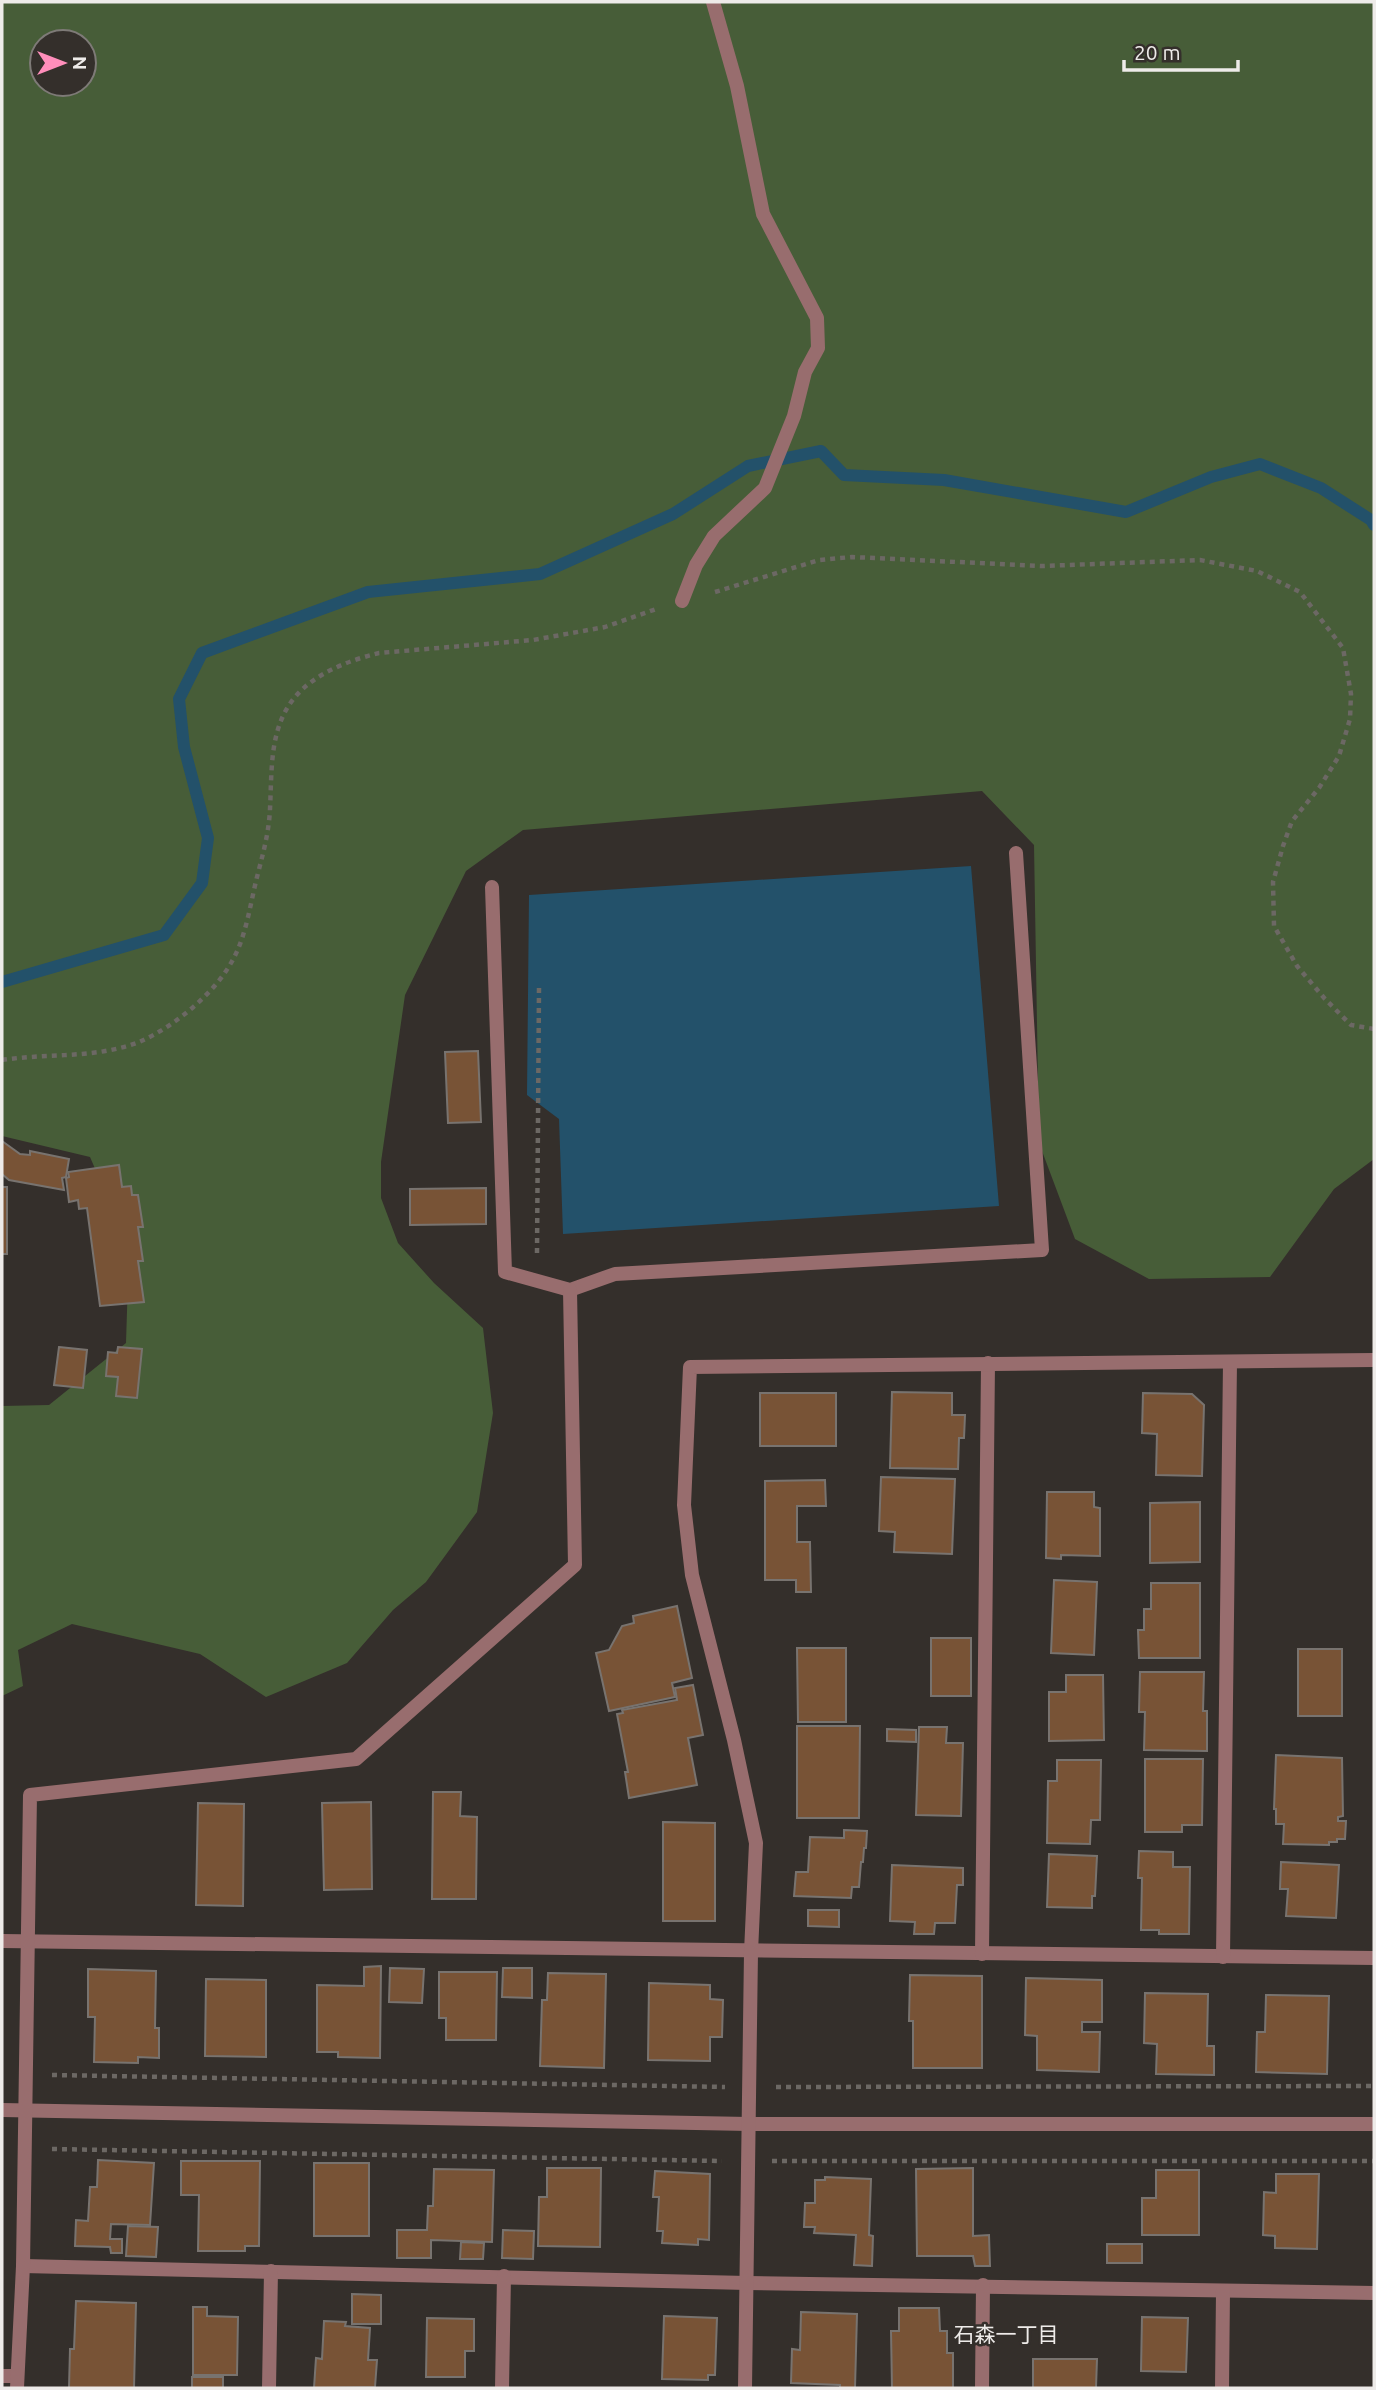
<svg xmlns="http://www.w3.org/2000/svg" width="1376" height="2390" font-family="Ubuntu,'Noto Sans JP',sans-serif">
  <rect width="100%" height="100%" fill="#342f2b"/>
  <path fill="#475d38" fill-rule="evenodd" d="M2,2h1372v1157l-40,30 -64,88 -121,2 -74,-40 -36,-96 -5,-298 -52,-54 -459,39 -57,41 -61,124 -24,167v36l17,45 36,40 49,45 10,85 -16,99 -51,70 -33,28 -46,53 -81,34 -66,-43 -128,-30 -54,26 5,36 -21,10v-290l47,-1 77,-62 3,-96 -39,-90 -88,-21zM42,42h42v42h-42z"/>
  <path fill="#23516a" d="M971,866l28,340 -436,28 -4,-115 -32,-24 2,-200z"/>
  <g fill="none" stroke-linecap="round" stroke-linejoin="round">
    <path stroke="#23516a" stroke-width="12" d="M2,982l162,-47 38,-52 6,-45 -24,-91 -5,-48 23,-46 166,-61 172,-18 133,-60 75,-48 73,-15 23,24 100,5 182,32 85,-35 49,-13 61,24 50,32 3,5"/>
  </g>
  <g fill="#785336" stroke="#78736f" stroke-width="2">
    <path d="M478,1051l3,71 -33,1 -3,-71z"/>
    <path d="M2,1141l18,13 10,1v-4l39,8 -3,18 -4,1 2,12 -55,-10 -7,-6z"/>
    <path d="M119,1165l3,22 9,-1 1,9h6l5,32h-5l5,34h-5l6,41 -44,4 -13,-98 -8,1 -1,-9 -9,2 -3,-24 3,-1 -1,-5z"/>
    <rect x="2" y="1187" width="5" height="67"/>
    <path d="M486,1188v36l-76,1v-36z"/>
    <path d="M59,1347l28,3 -4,38 -29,-3z"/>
    <path d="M118,1347l24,2 -5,49 -21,-2 2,-19 -12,-1 2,-24 9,1z"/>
    <path d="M892,1392l60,1v22h13l-1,23h-5l-1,31 -68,-1z"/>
    <rect x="760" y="1393" width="76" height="53"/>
    <path d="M1143,1393l49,1 12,11 -2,71 -46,-1 1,-41 -15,-1z"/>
    <path d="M881,1477l74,2 -3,75 -58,-2 1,-20 -16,-1z"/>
    <path d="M825,1480l1,26h-29v36h13l1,50h-15v-12h-31v-99z"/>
    <path d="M1047,1492h47v15l6,1v48l-39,-1v4l-15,-1z"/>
    <path d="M1200,1502v60l-50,1v-60z"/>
    <path d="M1054,1580l43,2 -3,73 -43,-2z"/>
    <path d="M1151,1583h49v75h-61l-1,-28h6v-21h7z"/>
    <path d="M677,1606l15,72 -20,5 3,14 -66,14 -13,-58 13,-3 13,-24 12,-3 -1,-7z"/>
    <rect x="931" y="1638" width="40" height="58"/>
    <path d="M797,1648h49v74h-48z"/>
    <rect x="1298" y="1649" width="44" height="67"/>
    <path d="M1140,1672h64l-1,39h4v40l-63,-1 1,-38h-6z"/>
    <path d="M1066,1675h37l1,65 -55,1v-49h17z"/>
    <path d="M693,1685l10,50 -15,3 9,47 -68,13 -4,-26h3l-11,-58 6,-1 -1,-3 55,-10 -2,-12z"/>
    <path d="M797,1726h63l-1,92h-62z"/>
    <path d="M919,1727h28l-1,16h17l-2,73 -45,-1z"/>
    <path d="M887,1729l29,1v12l-29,-1z"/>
    <path d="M1276,1755l66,3 1,58 -5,1v4h8l-1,18h-8v3h-8v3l-46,-1 1,-20h-8v-15h-2z"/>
    <path d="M1145,1759h58l-1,66h-20v7h-37z"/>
    <path d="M1057,1760h44l-1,60h-9l-1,24 -43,-1 1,-62h9z"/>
    <path d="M433,1792h28l-1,24 17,1 -1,82h-44z"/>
    <path d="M371,1802l1,87 -48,1 -2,-87z"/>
    <path d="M198,1803l46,1 -1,102 -47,-1z"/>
    <path d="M663,1822l52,1v98h-52z"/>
    <path d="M844,1830l23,1 -1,17h-2l-1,14h-2l-2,25h-7l-1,11 -57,-2 2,-24h12l2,-35 34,1z"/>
    <path d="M1139,1851l34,1v15h17l-1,67h-30v-4h-18l1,-52h-4z"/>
    <path d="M1049,1854l48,2 -2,40h-3v12l-45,-1z"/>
    <path d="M1281,1862l58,3 -3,53 -50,-2 2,-27h-8z"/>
    <path d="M892,1865l71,3v17h-6l-2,38h-20l-1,11h-20l1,-12 -25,-1z"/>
    <path d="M808,1910h31v17l-31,-1z"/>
    <path d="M381,1966l-1,92 -42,-1v-5h-21v-67l47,1v-19z"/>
    <path d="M390,1968l34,1 -2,34 -33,-1z"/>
    <path d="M503,1968h29v30l-30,-1z"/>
    <path d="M88,1969l68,2 -1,57h4v30l-21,-1v6l-44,-1 1,-45h-7z"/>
    <path d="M439,1972h58l-1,68h-50v-22h-7z"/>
    <path d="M548,1973l58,1 -2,94 -64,-2 2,-66h5z"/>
    <path d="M910,1975l72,1v92h-69v-47h-4z"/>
    <path d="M1026,1978l76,2v42h-20v10h18l-1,40 -62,-2v-34l-12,-1z"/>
    <path d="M206,1979l60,1v77l-61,-1z"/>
    <path d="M649,1983l61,2v14l13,1 -1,37h-12v24l-62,-1z"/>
    <path d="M1145,1993l63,1 -1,52h7v29l-58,-1 1,-30 -13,-1z"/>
    <path d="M1266,1995l63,1 -2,78 -71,-2 1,-40h8z"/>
    <path d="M98,2160l56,3 -4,62 -39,-1 -1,15h12v14h-11l-1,-6 -35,-1 1,-26 12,1 2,-34h7z"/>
    <path d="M181,2161h79l-1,85h-14v5h-47l1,-56h-18z"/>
    <rect x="314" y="2163" width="55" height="73"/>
    <path d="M547,2168h54l-1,79 -62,-1 1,-49h8z"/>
    <path d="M973,2168v68l16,-1 1,31h-15l-2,-10h-56l-1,-87z"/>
    <path d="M434,2169l60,1 -2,72 -61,-2v18h-34v-28h30l1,-24h5z"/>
    <path d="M1156,2170h43v65h-57v-37h14z"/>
    <path d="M655,2171l55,3 -1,66 -11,-1v6l-36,-2 1,-12h-6l2,-34h-6z"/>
    <path d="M1276,2174h43l-2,75 -42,-1v-12l-12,-1 1,-43 12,1z"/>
    <path d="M825,2177l46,2 -2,56 4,1 -1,30 -18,-1 2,-30 -42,-2 1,-6h-11l1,-24h10v-23h10z"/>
    <path d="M128,2226l30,1 -2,30 -30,-1z"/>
    <path d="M503,2230l31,1 -1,28 -31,-1z"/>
    <path d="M461,2242l23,1 -1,16h-23z"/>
    <rect x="1107" y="2244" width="35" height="19"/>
    <path d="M352,2294l29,1v29h-29z"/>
    <path d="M76,2301l60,2 -2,85h-65l1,-39h4z"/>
    <path d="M193,2307h14v9l31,1 -1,58h-44z"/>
    <path d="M899,2308h40l1,23h7v22h6v35h-61l-1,-57h8z"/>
    <path d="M801,2312l56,2 -2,74h-15v-3l-49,-2 1,-34 8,1z"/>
    <path d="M664,2316l53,2 -2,57h-7v5l-46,-1z"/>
    <path d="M1142,2317l46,1 -2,54 -45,-1z"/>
    <path d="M427,2318l47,1v32h-9v26h-39z"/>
    <path d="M324,2321l22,1 -1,4 25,2 -2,32h9l-2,27 -61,1 2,-30 6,1z"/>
    <path d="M1033,2359h64l-1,29h-63z"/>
    <rect x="192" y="2377" width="31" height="11"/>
  </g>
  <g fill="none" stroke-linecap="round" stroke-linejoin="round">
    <g stroke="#6c6864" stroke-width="4.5" stroke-dasharray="5 5" stroke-linecap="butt">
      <path d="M715,592l104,-32 33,-3 190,9 158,-6 57,11 43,21 43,56 8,46 -1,25 -11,37 -20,32 -27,33 -9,25 -10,36 1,44 23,40 28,33 26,26 23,4"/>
      <path d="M2,1060c45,-7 93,-1 137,-18 33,-14 74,-47 92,-79 15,-25 19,-58 26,-86 6,-23 12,-45 13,-68 2,-39 -1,-81 25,-112 20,-24 55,-37 84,-44l154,-13 72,-13 54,-19"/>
      <path d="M537,1253l2,-265"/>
      <path d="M52,2075l673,12"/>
      <path d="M776,2087l598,-1"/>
      <path d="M52,2149l670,12"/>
      <path d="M772,2161h602"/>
    </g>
    <g stroke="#986d6e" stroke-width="14">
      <path d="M682,601l14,-36 18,-29 51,-48 29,-72 11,-44 13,-24 -1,-30 -54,-104 -26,-128 -24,-84"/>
      <path d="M492,887l13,385 65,18 45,-16 427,-24 -26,-397"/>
      <path d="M2,1941l1372,17"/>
      <path d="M982,1954l6,-591"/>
      <path d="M1223,1957l7,-595"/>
      <path d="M2,2110l747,14h625"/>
      <path d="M23,2266l724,17 627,10"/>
      <path d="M2,2376h15"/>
      <path d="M17,2388l6,-122 7,-471 326,-36 219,-194 -5,-275"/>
      <path d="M269,2388l2,-117"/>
      <path d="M502,2388l2,-112"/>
      <path d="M745,2388l6,-436 5,-109 -22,-103 -42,-165 -8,-70 6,-138 684,-7"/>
      <path d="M982,2388l1,-103"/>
      <path d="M1222,2388l1,-97"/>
    </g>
  </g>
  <g text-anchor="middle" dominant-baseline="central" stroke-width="5" stroke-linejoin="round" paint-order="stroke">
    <g font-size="21" fill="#eeebe9" stroke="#342f2b">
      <text x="1006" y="2334">石森一丁目</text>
    </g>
  </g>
  <rect width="1376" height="2390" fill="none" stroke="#eeebe9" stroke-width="7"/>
  <g transform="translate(63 63) rotate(90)"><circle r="33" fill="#342f2b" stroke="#7e7a77" stroke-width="2"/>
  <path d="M0-5L12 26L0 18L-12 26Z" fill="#ff8ebb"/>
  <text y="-10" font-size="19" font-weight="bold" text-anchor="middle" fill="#eeebe9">N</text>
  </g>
  <path d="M1124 60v10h114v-10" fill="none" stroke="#eeebe9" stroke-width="3.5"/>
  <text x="1134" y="60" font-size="21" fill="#eeebe9" stroke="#342f2b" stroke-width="5" paint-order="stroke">20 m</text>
</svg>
